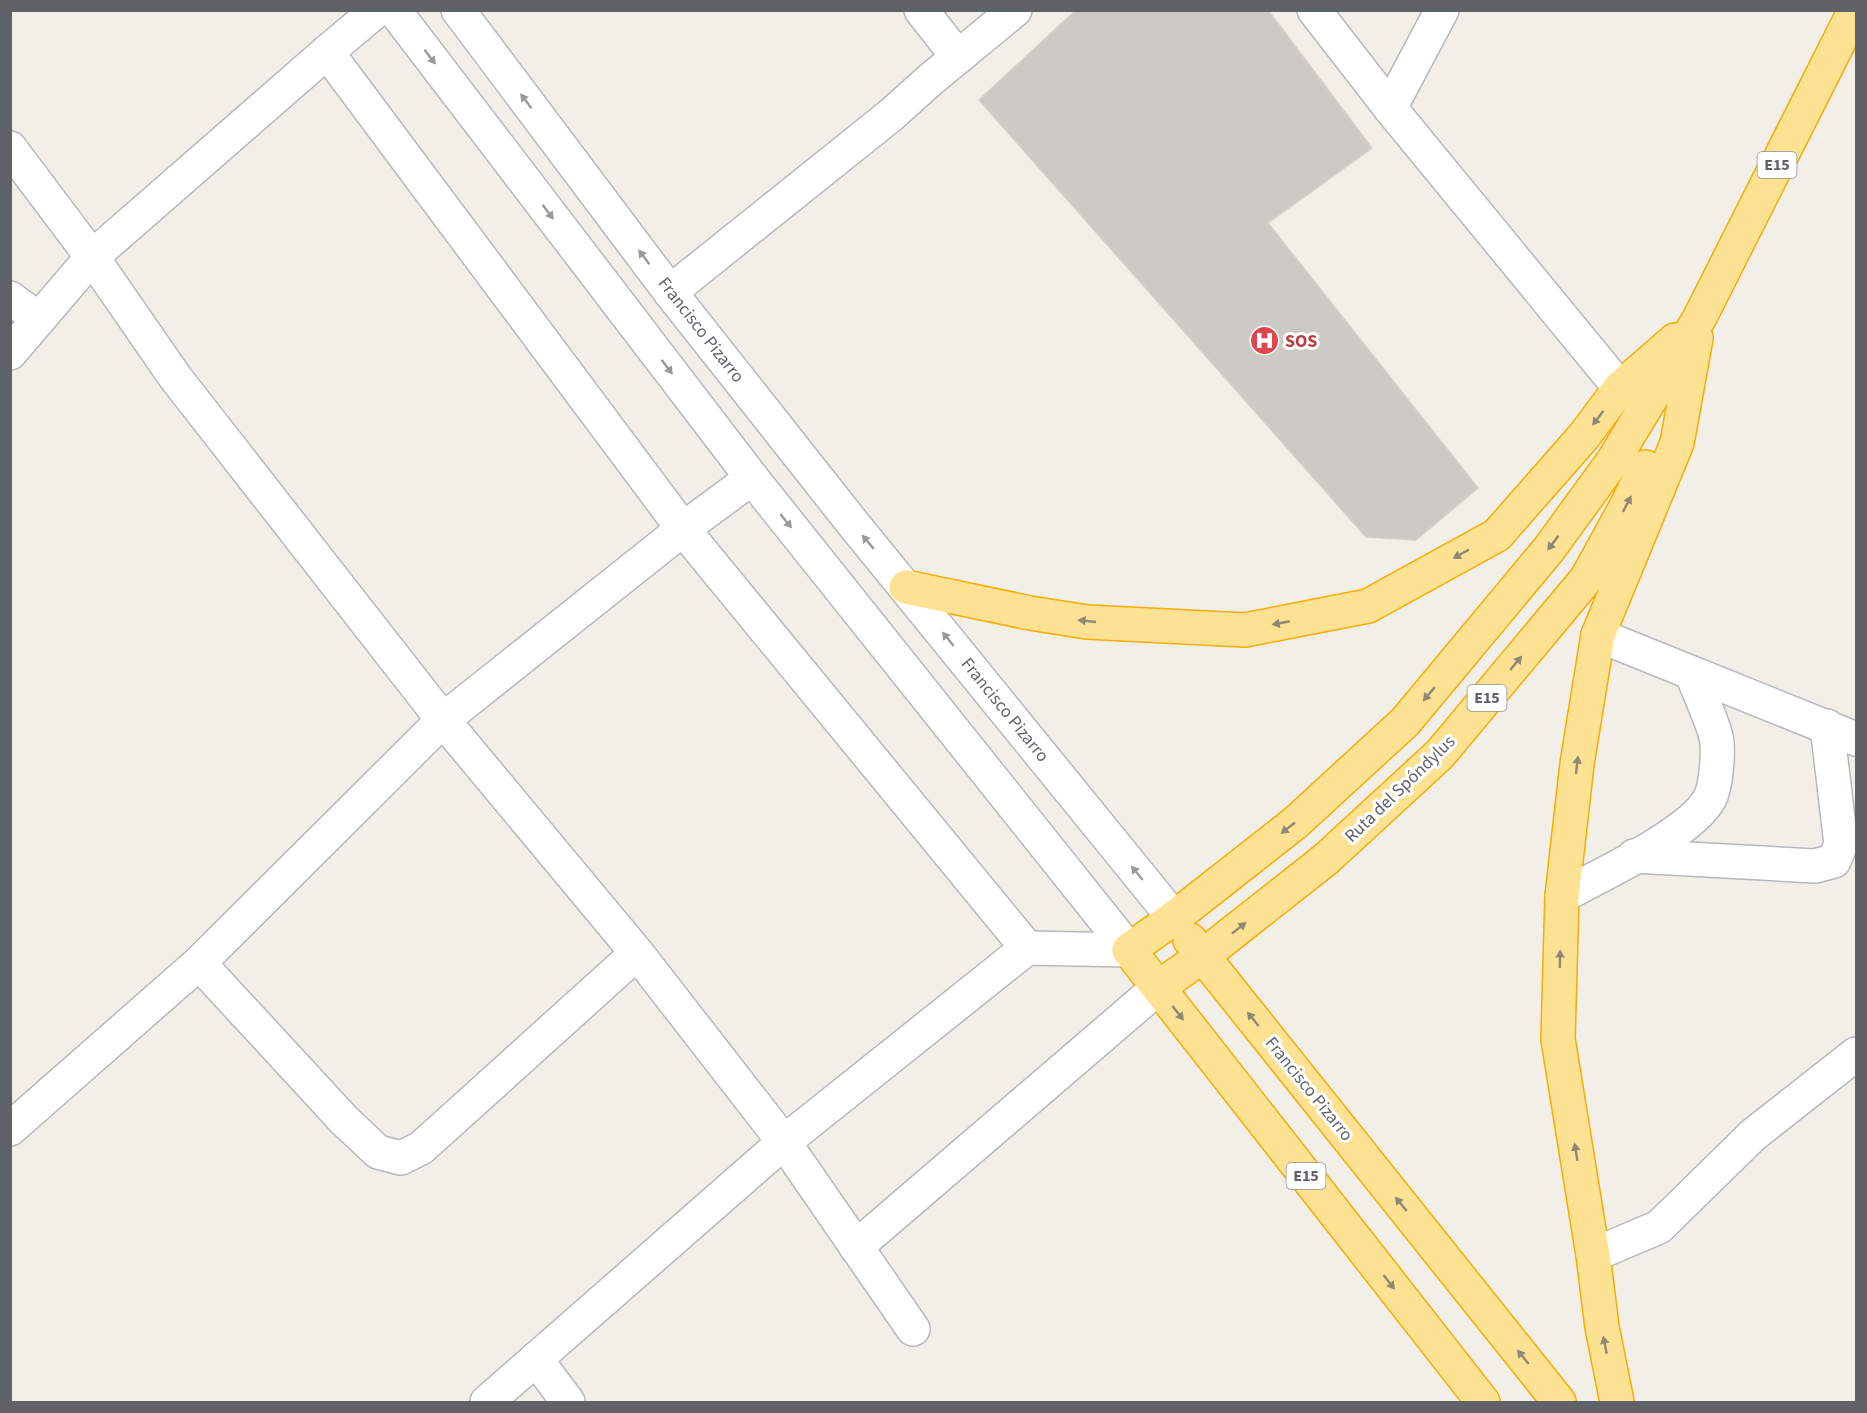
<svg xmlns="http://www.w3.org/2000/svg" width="1867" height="1413" font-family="'Source Sans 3',sans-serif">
  <rect width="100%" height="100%" fill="#f1efe8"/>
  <path fill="#cccac5" stroke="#d6d1c6" stroke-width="1.5" d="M1076,10h192l104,138 -104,75 210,265 -62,52 -50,-3 -387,-437z"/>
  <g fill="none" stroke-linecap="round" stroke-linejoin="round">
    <defs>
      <g id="minor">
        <path d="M394,10l358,468 377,472"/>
        <path d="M458,10l212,282 181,229 323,397"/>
        <path d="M921,10l37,47"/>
        <path d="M1314,10l76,98 230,280"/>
        <path d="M327,52l356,477 344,419"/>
        <path d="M1390,108l52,-98"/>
        <path d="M10,148l82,109 83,120 268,343 194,233 147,189 129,187"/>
        <path d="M670,292l221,-177 39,-35 85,-70"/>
        <path d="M10,298l29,21"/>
        <path d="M10,353l82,-96 235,-205 50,-42"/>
        <path d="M1598,635l258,104"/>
        <path d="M1634,856l181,10 19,-5 7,-17 -14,-118"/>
        <path d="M1562,896c37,-20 130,-63 148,-98 6,-12 8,-41 7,-55 -1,-15 -19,-52 -25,-69"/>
        <path d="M199,963l145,157 34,32 23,6 20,-10 216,-195"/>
        <path d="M10,1129l189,-166 244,-243 240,-191 69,-51"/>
        <path d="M856,1247l303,-260"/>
        <path d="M1593,1255l66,-28 94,-92 103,-81"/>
        <path d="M536,1359l32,43"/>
        <path d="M487,1402l297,-260 243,-194 102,2"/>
      </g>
      <g id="highway">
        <path d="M906,587l124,26 57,9 158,8 123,-24 129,-71 87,-99 36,-48 55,-48"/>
        <path d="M1190,940l369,462"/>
        <path d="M1159,987l44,-31 123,-97 114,-105 147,-176 40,-73 18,-38"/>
        <path d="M1483,1402l-354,-452 45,-32 121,-95 110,-101 144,-173 64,-88 86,-142 156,-309"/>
        <path d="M1617,1402l-15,-75 -9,-72 -35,-216 4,-143 15,-132 21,-129 79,-192 19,-105"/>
      </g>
    </defs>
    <use href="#minor" stroke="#b5b8bc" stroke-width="36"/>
    <use href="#highway" stroke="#f9ab00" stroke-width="36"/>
    <use href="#minor" stroke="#fff" stroke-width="33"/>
    <use href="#highway" stroke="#fde293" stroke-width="33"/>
  </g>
  <defs><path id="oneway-solid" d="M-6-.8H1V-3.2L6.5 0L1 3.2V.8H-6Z" transform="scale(1.5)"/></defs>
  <g fill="#979a9d">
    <use href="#oneway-solid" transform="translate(430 57) rotate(53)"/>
    <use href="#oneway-solid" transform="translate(526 101) rotate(-127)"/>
    <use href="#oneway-solid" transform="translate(548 212) rotate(53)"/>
    <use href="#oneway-solid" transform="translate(644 257) rotate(-127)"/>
    <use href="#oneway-solid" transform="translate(667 367) rotate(53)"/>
    <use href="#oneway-solid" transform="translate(786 521) rotate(51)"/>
    <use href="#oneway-solid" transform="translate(868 542) rotate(-130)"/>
    <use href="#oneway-solid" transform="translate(948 639) rotate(-129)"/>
    <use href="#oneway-solid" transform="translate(1137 873) rotate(-129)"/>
  </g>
  <g fill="#8e8975">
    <use href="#oneway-solid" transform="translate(1598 418) rotate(127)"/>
    <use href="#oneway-solid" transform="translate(1627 504) rotate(-63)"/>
    <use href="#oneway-solid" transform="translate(1553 543) rotate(127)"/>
    <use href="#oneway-solid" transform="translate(1461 554) rotate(151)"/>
    <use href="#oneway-solid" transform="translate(1087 621) rotate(-174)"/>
    <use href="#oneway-solid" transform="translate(1281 623) rotate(169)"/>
    <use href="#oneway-solid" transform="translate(1516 663) rotate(-50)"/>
    <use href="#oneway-solid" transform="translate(1429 694) rotate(130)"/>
    <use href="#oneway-solid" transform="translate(1577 765) rotate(-83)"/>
    <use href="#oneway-solid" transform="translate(1288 828) rotate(142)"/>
    <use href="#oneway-solid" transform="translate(1239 928) rotate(-38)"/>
    <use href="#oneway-solid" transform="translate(1560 959) rotate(-89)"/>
    <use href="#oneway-solid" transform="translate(1178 1013) rotate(52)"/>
    <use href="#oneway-solid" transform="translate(1253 1019) rotate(-129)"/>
    <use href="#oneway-solid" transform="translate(1576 1152) rotate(-99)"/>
    <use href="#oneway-solid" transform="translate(1401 1204) rotate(-129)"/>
    <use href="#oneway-solid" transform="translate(1389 1282) rotate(52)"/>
    <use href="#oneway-solid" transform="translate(1605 1345) rotate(-101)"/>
    <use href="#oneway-solid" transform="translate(1523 1357) rotate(-129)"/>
  </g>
  <defs>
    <symbol id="hospital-disc" viewBox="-11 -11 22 22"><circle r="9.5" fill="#e0444e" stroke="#fff"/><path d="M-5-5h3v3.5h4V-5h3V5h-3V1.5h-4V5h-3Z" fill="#fff"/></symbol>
  </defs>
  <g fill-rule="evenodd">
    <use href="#hospital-disc" x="1248" y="324" width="33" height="33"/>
  </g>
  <g text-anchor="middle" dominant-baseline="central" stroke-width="6" stroke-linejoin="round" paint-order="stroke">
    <g fill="#fff" stroke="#8f9295" stroke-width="1.5">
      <rect x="1757.5" y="152" width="39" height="26" rx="4.5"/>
      <rect x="1467.5" y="685" width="39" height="26" rx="4.5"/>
      <rect x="1286.5" y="1163" width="39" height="26" rx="4.5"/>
    </g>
    <g font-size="16" font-weight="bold" fill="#5f6368">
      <text x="1777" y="165">E15</text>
      <text x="1487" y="698">E15</text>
      <text x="1306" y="1176">E15</text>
    </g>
    <g font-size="18" fill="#5f6368" stroke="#fff">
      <text transform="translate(701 330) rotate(52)">Francisco Pizarro</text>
      <text transform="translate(1005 710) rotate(51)">Francisco Pizarro</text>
      <text transform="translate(1400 789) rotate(-44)">Ruta del Spóndylus</text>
      <text transform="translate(1309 1089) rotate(51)">Francisco Pizarro</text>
    </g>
    <g font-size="18" font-weight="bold" fill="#be3a42" stroke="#fff" text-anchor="start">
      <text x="1285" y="341">SOS</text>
    </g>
  </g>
  <rect width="1867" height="1413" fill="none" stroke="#5f6368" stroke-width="24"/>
</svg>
